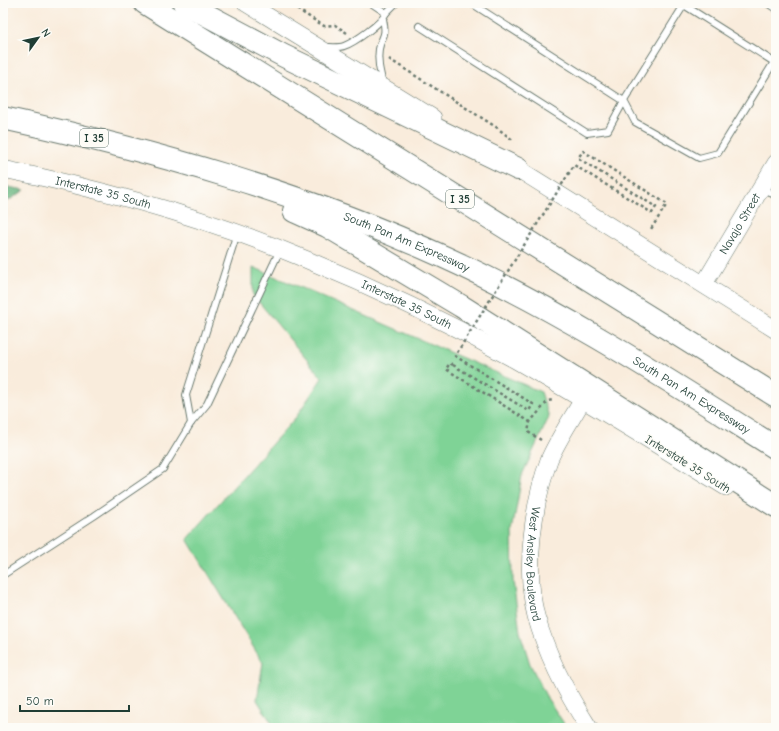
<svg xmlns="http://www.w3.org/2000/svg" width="779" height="731" font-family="'Comic Neue',sans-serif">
  <rect width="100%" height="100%" fill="#fdfcf7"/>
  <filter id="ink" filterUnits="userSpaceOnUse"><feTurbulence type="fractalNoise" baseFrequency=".025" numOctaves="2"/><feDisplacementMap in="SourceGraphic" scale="8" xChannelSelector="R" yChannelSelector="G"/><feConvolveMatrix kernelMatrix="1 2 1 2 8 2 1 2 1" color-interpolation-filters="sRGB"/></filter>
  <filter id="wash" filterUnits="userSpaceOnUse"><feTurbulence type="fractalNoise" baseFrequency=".012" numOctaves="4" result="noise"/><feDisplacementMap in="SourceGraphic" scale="16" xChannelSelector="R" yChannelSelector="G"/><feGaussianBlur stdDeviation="0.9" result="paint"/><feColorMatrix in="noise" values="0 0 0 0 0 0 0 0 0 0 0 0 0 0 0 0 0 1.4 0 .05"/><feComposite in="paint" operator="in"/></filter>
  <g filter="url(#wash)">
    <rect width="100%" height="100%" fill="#f9ecdc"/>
    <path fill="#7fd396" stroke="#4f8865" d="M253,267l288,125 8,25 -27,58 -10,57 1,49 7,51 10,32 17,34 20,30h-292l-18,-28 6,-37 -76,-124 109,-122 26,-39 -69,-83z"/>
    <path fill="#67b57f" stroke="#43795a" d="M3,186l22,4 -22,14z"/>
  </g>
  <g filter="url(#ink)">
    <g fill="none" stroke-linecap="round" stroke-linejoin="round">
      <defs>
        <g id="lane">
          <path d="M767,3l9,6"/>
          <path d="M386,13l10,-10"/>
          <path d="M419,26l168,107 21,-3 16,-29 60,-96 90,57 -56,91 -19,5 -64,-36 -11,-21 -153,-98"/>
          <path d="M325,47c6,0 14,1 19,-1 11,-4 38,-23 42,-33l-15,-10"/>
          <path d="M383,84c-3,-12 -6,-23 -4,-35 3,-15 8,-11 4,-30"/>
          <path d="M762,188l14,8"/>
          <path d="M191,423l-5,-28 51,-162"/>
          <path d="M3,575l91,-59 69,-47 28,-46 16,-19 73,-154"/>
        </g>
        <g id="secondary">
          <path d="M246,3l187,115"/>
          <path d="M507,162l269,168"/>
          <path id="s1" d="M3,169c103,21 205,49 302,90 71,29 142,63 209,100 72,41 142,85 212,128"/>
          <path id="s2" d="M704,284l72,-121"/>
          <path id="s3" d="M583,399c-11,20 -25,40 -34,61 -16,44 -25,110 -13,156 11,39 31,78 53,112"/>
        </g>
        <g id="highway">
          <path d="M145,3l631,393"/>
          <path d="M184,3l100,53 234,113"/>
          <path id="s4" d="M3,118c151,33 300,75 441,139 117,53 224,123 332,191"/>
          <path d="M294,211l33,15 134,80 315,200"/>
        </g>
      </defs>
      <use href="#lane" stroke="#6b7a6f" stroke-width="8"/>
      <use href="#secondary" stroke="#6b7a6f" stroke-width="18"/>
      <use href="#highway" stroke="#6b7a6f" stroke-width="24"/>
      <g stroke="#6b7a6f" stroke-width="2.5" stroke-dasharray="3 3" stroke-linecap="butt">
        <path d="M287,3l37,23 11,-1 12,8"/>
        <path d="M389,59l107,68 18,14"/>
        <path d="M581,160l-3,-2 5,-7 84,53 -16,25"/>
        <path d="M453,365l-3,-2 -4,6 84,53"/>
        <path d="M541,440l-13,-8 2,-10 18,-21 5,-1"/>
      </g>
      <use href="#lane" stroke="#fff" stroke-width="6"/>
      <use href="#secondary" stroke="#fff" stroke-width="17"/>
      <use href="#highway" stroke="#fff" stroke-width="22"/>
      <path stroke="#6b7a6f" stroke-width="2.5" stroke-dasharray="3 3" stroke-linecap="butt" d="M453,365l76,46 4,-7 -78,-48 119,-191 78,48 4,-6 -75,-47"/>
    </g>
  </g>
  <g text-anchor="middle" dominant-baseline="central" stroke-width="3" stroke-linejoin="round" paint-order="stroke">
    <g fill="#fdfcf7" stroke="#62766e" stroke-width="1">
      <rect x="80" y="129" width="28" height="18" rx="3"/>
      <rect x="446" y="190" width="28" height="18" rx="3"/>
    </g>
    <g font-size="11" font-weight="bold" fill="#1f3d34">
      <text x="94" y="138">I 35</text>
      <text x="460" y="199">I 35</text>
    </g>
    <g font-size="12" fill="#1f3d34" stroke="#fdfcf7">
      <text stroke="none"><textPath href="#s1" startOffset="103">Interstate 35 South</textPath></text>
      <text stroke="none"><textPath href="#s2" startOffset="70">Navajo Street</textPath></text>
      <text stroke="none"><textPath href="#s4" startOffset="423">South Pan Am Expressway</textPath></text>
      <text stroke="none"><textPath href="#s1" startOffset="427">Interstate 35 South</textPath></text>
      <text stroke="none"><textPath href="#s4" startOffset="747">South Pan Am Expressway</textPath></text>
      <text transform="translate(688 464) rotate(32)">Interstate 35 South</text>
      <text stroke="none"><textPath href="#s3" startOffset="176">West Ansley Boulevard</textPath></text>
    </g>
  </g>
  <rect width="779" height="731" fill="none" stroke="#fdfcf7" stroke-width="16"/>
  <g transform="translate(38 38) rotate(57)" stroke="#fdfcf7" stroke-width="3" paint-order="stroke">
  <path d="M0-3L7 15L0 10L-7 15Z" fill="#1f3d34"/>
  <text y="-6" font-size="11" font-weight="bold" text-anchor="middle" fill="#1f3d34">N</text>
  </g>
  <path d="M20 705v6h109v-6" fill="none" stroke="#1f3d34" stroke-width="2"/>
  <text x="26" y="705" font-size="12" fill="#1f3d34" stroke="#fdfcf7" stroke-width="3" paint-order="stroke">50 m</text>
</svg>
